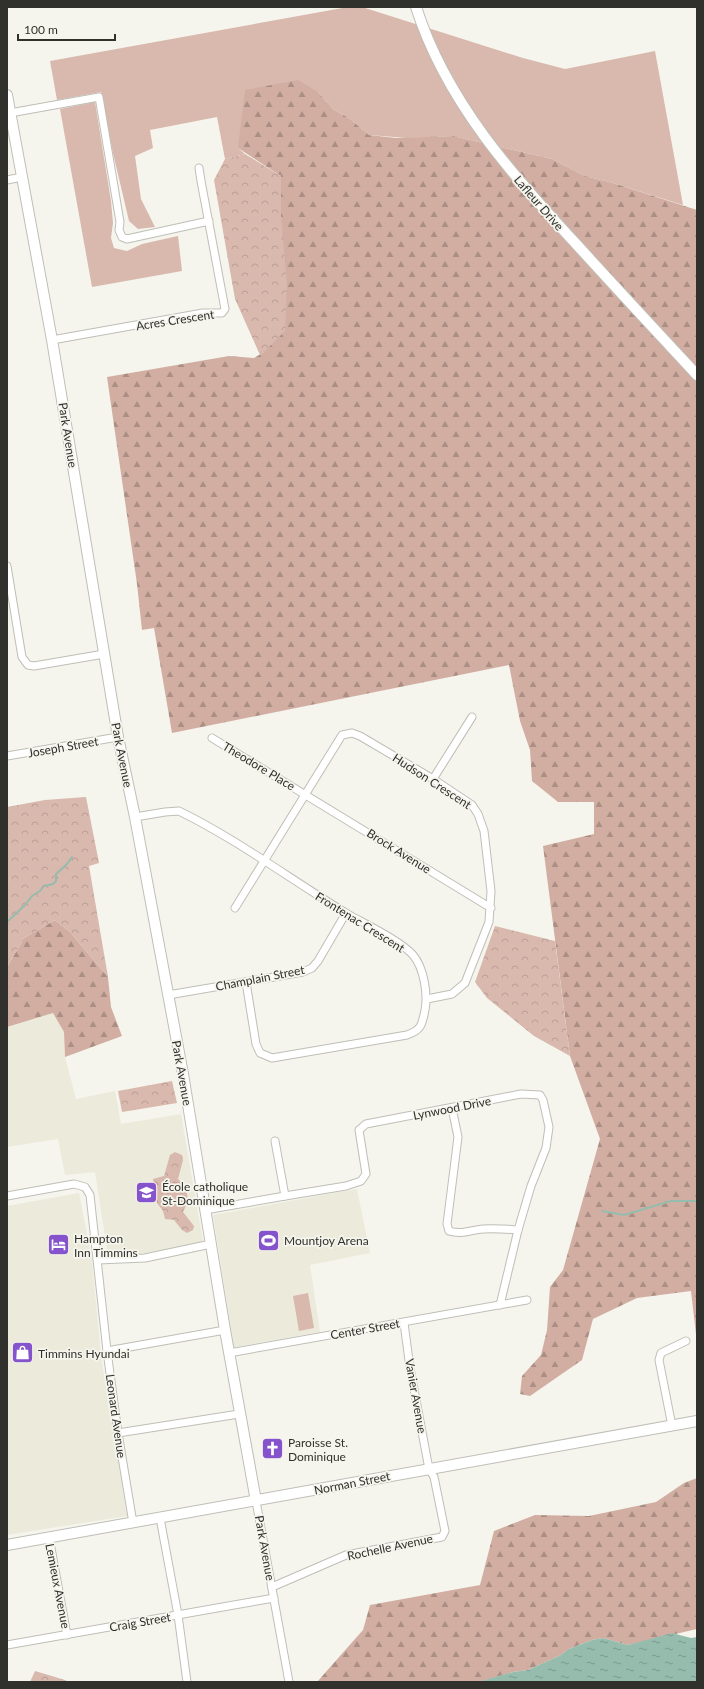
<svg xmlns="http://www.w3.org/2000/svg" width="704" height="1689" font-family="Lato,sans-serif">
  <defs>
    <pattern id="forest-firs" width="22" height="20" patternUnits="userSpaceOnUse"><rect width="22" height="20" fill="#d2aea2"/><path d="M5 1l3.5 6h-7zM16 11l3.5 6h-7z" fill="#ab8e84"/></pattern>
    <pattern id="park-crowns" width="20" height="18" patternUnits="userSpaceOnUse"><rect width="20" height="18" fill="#d9b8ad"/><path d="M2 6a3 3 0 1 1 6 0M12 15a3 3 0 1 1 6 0" fill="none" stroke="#bb9e95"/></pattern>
    <pattern id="water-ripples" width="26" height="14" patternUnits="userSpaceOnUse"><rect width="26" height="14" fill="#96bcae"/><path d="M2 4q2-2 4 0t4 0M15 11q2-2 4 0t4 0" fill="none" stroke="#7b998e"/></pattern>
  </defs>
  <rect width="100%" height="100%" fill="#f5f5ed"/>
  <g fill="#ebeadb">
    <path d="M53,1013l11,19 1,25 11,42 39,-8 6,33 60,-10 22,128 -73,14h-22l-13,-84 -30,3 -7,-36 -51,8v-120z"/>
    <path d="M357,1189l13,64 -60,12 10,67 -86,15 -21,-132z"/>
    <path d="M79,1193l13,67 9,96 26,160 -120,19v-329z"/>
  </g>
  <g fill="#d9b8ad">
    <path d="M348,7h14l161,51 42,11 90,-18 28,154 -70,-22 -28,-7 -33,-17 -99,-23 -46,2 -38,-3 -20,-17 -15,-8 -16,-18 -80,56 7,6 -20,5 -8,-42 -67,13 3,18 -18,8 6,43 14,28 -17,2 -9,-8 -16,-68 -12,-61 -44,8 -7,-39z"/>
    <path d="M95,102l16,99 2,22 -2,15 3,10 13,3 15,-7 36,-8 4,35 -90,16 -32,-178z"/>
    <path d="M308,1293l6,35 -15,3 -6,-35z"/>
  </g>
  <g fill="url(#forest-firs)">
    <path d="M298,80l20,12 16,18 15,8 20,17 27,3 57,-2 99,23 33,17 28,7 84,27v1133l-6,-52 -54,7 -44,21 -11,41 -52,36 -10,-2 2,-18 19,-21 6,-25 3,-43 13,-17 37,-131 -30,-83 -27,-210 51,-12v-32h-36l-26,-21 -2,-31 -10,-29 -11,-56 -337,68 -18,-105 -12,2 -5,-46 -30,-207 122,-21 25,2 10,-6 17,-137v-39l-43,-28 7,-58z"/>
    <path d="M55,920l15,12 38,45 3,30 11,29 -57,21 -1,-25 -11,-19 -46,14v-60l17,-29z"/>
    <path d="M697,1478v151l-69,16 -25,-7 -11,2 -23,9 -10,7 -31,14 -15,2 -34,10h-162l46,-52 7,-25 110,-20 14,-54 41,-16 54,1 67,-14 28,-19z"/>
  </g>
  <g fill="url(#park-crowns)">
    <path d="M245,154l36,22v39l6,70 -2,46 -21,21 -4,3 -25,-56 -21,-119 11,-21z"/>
    <path d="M86,797l13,66 -10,3 19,111 -38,-45 -15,-12 -31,18 -17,29v-160l38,-7z"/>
    <path d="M495,926l60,15 15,115 -36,-20 -47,-38 -12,-16z"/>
    <path d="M172,1081l5,22 -55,9 -4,-21z"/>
    <path d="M175,1152l7,3 1,5 -5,19c11,9 12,20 5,33l11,14 -1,4 -6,3 -5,-3 -8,-10 -9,-1 -2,-8 -6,-8 -4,-24 11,-3 6,-21z"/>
    <path d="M35,1671l30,9 4,2h-39z"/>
  </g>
  <path fill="url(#water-ripples)" d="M672,1633l19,5 6,-1v45h-219l35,-10 15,-2 31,-14 10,-7 23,-9 11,-2 25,7z"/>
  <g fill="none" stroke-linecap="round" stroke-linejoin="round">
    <g stroke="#96bcae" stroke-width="2">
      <path d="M7,922l18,-17 7,-9 8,-5 4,-5 9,-2 3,-3v-7l11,-10 5,-7"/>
      <path d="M602,1211l22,4 47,-14h26"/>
    </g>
    <defs>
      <g id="street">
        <path d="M10,113l89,-16 21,125 -1,8 3,7 5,2 82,-18"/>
        <path d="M7,180l15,-3"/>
        <path d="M52,340l151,-27h19l3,-4 -24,-128 -2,-13"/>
        <path d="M7,566l15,91 6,8 6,1 70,-12"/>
        <path d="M212,738l279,170"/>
        <path d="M7,756l111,-19"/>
        <path d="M433,779l39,-62"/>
        <path d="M135,817l30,-5 14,-1c59,29 111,68 167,102 17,10 55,28 67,42 11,13 15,39 12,55 -3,14 -3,20 -18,25l-135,23 -12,-5 -4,-9 -10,-62"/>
        <path d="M235,908l107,-173 10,-2 8,3 73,43 39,26 6,9 6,17 7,60 -2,31 -24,61 -13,11 -25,5"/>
        <path d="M168,995l135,-23 9,-4 6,-7 28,-48"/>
        <path d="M452,1108l6,29 -11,87 2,7c13,4 21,-1 34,-2 12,-1 23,0 35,1"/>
        <path d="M275,1141l10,55"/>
        <path d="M7,1196l67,-12 11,3 5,8 17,156 11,82 15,90"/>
        <path d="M205,1210l80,-14 61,-10 15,-5 5,-7 -7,-44 7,-6 155,-30 19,1 3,5 6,27 -3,21 -15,38 -13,44 -18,75"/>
        <path d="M98,1260l47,-2 66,-14"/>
        <path d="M107,1351l118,-21"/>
        <path d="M229,1353l298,-53"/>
        <path d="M672,1426l-13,-66 2,-7 25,-12"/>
        <path d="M118,1433l121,-19"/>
        <path d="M256,1501l33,181"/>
        <path d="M160,1518l18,97 9,67"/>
        <path d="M49,1537l18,98"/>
        <path d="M272,1587l74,-32 96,-18 3,-6 -11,-54 -5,-8 -19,-101 -6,-45"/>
        <path d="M7,1645l267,-47"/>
      </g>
      <g id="secondary">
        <path d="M416,7c30,94 96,168 162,239 39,43 79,86 119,129"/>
        <path d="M7,95l45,245 66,397 17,80 48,257 42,256 31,171"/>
        <path d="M7,1545l690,-124"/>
      </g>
    </defs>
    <use href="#street" stroke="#bfbeb7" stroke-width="9"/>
    <use href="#secondary" stroke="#bfbeb7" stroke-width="12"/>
    <use href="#street" stroke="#fff" stroke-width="7"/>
    <use href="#secondary" stroke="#fff" stroke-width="10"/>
  </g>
  <defs>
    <symbol id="school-square" viewBox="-11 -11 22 22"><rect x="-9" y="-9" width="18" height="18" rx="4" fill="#8553cc" stroke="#f5f5ed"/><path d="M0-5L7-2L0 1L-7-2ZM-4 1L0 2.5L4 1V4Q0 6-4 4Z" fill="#fff"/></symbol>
    <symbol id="stadium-square" viewBox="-11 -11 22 22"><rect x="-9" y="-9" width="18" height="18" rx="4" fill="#8553cc" stroke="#f5f5ed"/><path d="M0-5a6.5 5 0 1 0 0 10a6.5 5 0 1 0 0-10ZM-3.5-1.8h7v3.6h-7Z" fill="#fff"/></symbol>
    <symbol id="hotel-square" viewBox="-11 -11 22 22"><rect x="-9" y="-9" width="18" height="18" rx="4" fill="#8553cc" stroke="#f5f5ed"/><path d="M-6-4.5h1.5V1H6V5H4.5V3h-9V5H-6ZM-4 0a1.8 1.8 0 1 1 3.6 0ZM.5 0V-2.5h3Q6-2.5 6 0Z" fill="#fff"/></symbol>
    <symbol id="shop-square" viewBox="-11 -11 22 22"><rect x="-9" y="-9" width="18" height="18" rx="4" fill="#8553cc" stroke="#f5f5ed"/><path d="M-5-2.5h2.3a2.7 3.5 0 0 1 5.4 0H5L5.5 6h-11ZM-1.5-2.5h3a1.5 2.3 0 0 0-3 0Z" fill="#fff"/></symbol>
    <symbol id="church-square" viewBox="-11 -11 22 22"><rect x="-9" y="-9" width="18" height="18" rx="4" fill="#8553cc" stroke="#f5f5ed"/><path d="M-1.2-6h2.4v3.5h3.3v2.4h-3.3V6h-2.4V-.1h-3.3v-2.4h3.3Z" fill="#fff"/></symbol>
  </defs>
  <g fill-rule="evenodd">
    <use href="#school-square" x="134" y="1180" width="25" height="25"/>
    <use href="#stadium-square" x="256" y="1228" width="25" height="25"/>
    <use href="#hotel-square" x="46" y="1232" width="25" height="25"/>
    <use href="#shop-square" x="10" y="1340" width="25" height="25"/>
    <use href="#church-square" x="260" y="1436" width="25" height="25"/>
  </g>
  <g text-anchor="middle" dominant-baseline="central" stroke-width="3.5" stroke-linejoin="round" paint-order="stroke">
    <g font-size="12" fill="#30302d" stroke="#f5f5ed">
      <text transform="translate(539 203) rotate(49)">Lafleur Drive</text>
      <text transform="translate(175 320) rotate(-9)">Acres Crescent</text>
      <text transform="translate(68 435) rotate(81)">Park Avenue</text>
      <text transform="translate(63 747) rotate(-10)">Joseph Street</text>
      <text transform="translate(122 755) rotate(79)">Park Avenue</text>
      <text transform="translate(259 766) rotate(31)">Theodore Place</text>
      <text transform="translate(432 781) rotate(33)">Hudson Crescent</text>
      <text transform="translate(399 851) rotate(32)">Brock Avenue</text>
      <text transform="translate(360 922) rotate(32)">Frontenac Crescent</text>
      <text transform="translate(260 978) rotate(-11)">Champlain Street</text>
      <text transform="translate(182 1073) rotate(80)">Park Avenue</text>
      <text transform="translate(452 1108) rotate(-11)">Lynwood Drive</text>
      <text transform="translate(365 1329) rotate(-10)">Center Street</text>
      <text transform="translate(416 1396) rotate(80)">Vanier Avenue</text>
      <text transform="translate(116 1416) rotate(82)">Leonard Avenue</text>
      <text transform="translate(352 1483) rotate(-11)">Norman Street</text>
      <text transform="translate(390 1547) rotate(-12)">Rochelle Avenue</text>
      <text transform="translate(265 1548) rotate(80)">Park Avenue</text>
      <text transform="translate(58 1586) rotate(79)">Lemieux Avenue</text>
      <text transform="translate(140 1622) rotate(-10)">Craig Street</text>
    </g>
    <g font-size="12" fill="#30302d" stroke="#f5f5ed" text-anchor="start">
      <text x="162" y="1186">École catholique<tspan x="162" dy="14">St-Dominique</tspan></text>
      <text x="74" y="1238">Hampton<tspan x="74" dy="14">Inn Timmins</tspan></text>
      <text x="284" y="1240">Mountjoy Arena</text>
      <text x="38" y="1353">Timmins Hyundai</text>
      <text x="288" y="1442">Paroisse St.<tspan x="288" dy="14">Dominique</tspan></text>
    </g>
  </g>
  <rect width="704" height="1689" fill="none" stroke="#30302d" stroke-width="16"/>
  <path d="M18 34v6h97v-6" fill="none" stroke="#30302d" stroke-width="2"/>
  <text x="24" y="34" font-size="12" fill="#30302d" stroke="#f5f5ed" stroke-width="3" paint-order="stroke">100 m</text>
</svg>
